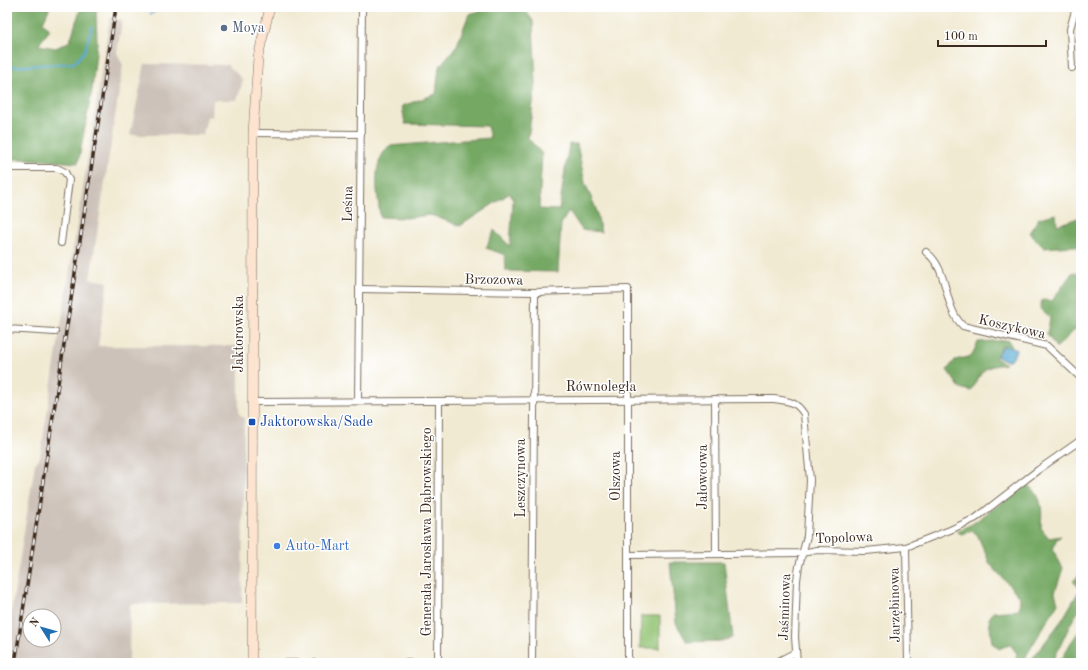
<svg xmlns="http://www.w3.org/2000/svg" width="1088" height="670" font-family="'Old Standard TT',serif">
  <rect width="100%" height="100%" fill="#fff"/>
  <filter id="ink" filterUnits="userSpaceOnUse"><feTurbulence type="fractalNoise" baseFrequency=".025" numOctaves="2"/><feDisplacementMap in="SourceGraphic" scale="8" xChannelSelector="R" yChannelSelector="G"/><feConvolveMatrix kernelMatrix="1 2 1 2 8 2 1 2 1" color-interpolation-filters="sRGB"/></filter>
  <filter id="wash" filterUnits="userSpaceOnUse"><feTurbulence type="fractalNoise" baseFrequency=".012" numOctaves="4" result="noise"/><feDisplacementMap in="SourceGraphic" scale="16" xChannelSelector="R" yChannelSelector="G"/><feGaussianBlur stdDeviation="0.9" result="paint"/><feColorMatrix in="noise" values="0 0 0 0 0 0 0 0 0 0 0 0 0 0 0 0 0 1.4 0 .05"/><feComposite in="paint" operator="in"/></filter>
  <g filter="url(#wash)">
    <rect width="100%" height="100%" fill="#f1ead3"/>
    <g fill="#cdc2b9" fill-rule="evenodd">
      <path d="M110,18l12,2 -5,33 6,12 -33,214 18,3 -10,64h141v68l5,4 -2,185 -112,1 -1,59h-122v-25l28,-174 5,-7zM30,616h24v24h-24z"/>
      <path d="M145,64l83,1 15,15 -6,20h-24l-1,17 -5,-1 -4,19h-73z"/>
    </g>
    <path fill="#91c272" stroke="#667648" d="M641,616h19v32h-20z"/>
    <g fill="#74a864" stroke="#586941">
      <path d="M7,7h43l-7,15 7,8 -12,15 18,3 14,-7 11,-34h15l1,36 -5,47 -14,73 -50,-4h-21z"/>
      <path d="M493,7h30l10,14 3,62 -8,55 14,16 -3,55 20,1 10,-66h8l8,39 11,26 5,23 -19,-2 -13,-19 -8,13 -3,48 -52,-1 -1,-16 -19,-7 8,-18 16,16 3,-46 -3,-7 -50,33 -29,-11 -25,3 -26,-1c-2,-24 -10,-52 9,-71l101,-8 -3,-12 -82,-2 -3,-18 34,-12 3,-27 18,-22 12,-31z"/>
      <path d="M1056,214l1,11 24,-8v31l-8,-2 -29,2 -15,-15 10,-15z"/>
      <path d="M1072,273h9v51l-25,24 -9,-14 3,-16 -10,-9 2,-9 10,1z"/>
      <path d="M1008,340l4,7 -10,-1 -7,12 11,6c-26,3 -22,6 -35,27l-11,-3 -13,-18 8,-10 17,-4 6,-14z"/>
      <path d="M1027,485c17,11 15,26 14,43l8,10 12,-2 -5,4 -3,10 10,18 -8,25 3,10 -32,53v7h-12l3,-9 -7,-10 -11,5 -7,-6 -3,-24 4,-7 26,-2 1,-13 -30,-33 -13,-30 -6,-3 -10,3 -4,-3 15,-7z"/>
      <path d="M670,562h54l9,76 -13,3 -33,1 -11,-19z"/>
      <path d="M1081,573v34l-10,16 -19,40h-23l33,-43 18,-31 -7,-8z"/>
      <path d="M1081,628v35h-21l10,-19z"/>
    </g>
    <path fill="#55a8d0" stroke="#486977" d="M1004,346l8,1 4,3 -3,8 -6,3 -10,-4 2,-6z"/>
    <g fill="none" stroke-linecap="round" stroke-linejoin="round">
      <g stroke="#55a8d0" stroke-width="2">
        <path d="M151,14l10,-7"/>
        <path d="M7,67l67,-4 10,-11 8,-25"/>
      </g>
    </g>
  </g>
  <g filter="url(#ink)">
    <g fill="none" stroke-linecap="round" stroke-linejoin="round">
      <defs>
        <g id="street">
          <path d="M1072,68l-2,-39 6,-22"/>
          <path d="M253,133l108,1"/>
          <path d="M7,168h50l8,4 4,8 -8,63"/>
          <path d="M926,252c24,18 16,54 37,74l84,20 34,32"/>
          <path d="M359,289l176,3 93,-3v374"/>
          <path d="M7,329l48,3"/>
          <path d="M715,399l1,155"/>
          <path d="M358,401l4,-394"/>
          <path d="M253,402l521,-3c14,2 22,2 30,15l6,66 -3,56 -8,30 -2,14 -2,57 2,26"/>
          <path d="M906,547l2,116"/>
          <path d="M628,555l174,-2 15,-3 49,1 40,-4 44,-17 26,-12 62,-48 43,-30"/>
          <path d="M251,663h197"/>
          <path d="M438,663l1,-262"/>
          <path d="M532,663l3,-371"/>
          <path d="M775,663l21,-11"/>
        </g>
        <path id="secondary" d="M252,663l1,-530 5,-76 12,-50"/>
      </defs>
      <use href="#street" stroke="#7b6d5d" stroke-width="8"/>
      <use href="#secondary" stroke="#7b6d5d" stroke-width="10"/>
      <use href="#street" stroke="#fff" stroke-width="6"/>
      <use href="#secondary" stroke="#fde4d1" stroke-width="9"/>
      <defs>
        <path id="rail" d="M15,663l101,-656"/>
      </defs>
      <use href="#rail" stroke="#3b2a1e" stroke-width="3.5"/>
      <use href="#rail" stroke="#fff" stroke-width="2" stroke-dasharray="6" stroke-linecap="butt"/>
    </g>
  </g>
  <circle fill="#5c6f8a" stroke="#fff" stroke-width="1.5" cx="224" cy="28" r="4"/>
  <rect fill="#1a4fb4" stroke="#fff" stroke-width="1.5" x="248" y="418" width="8" height="8" rx="2"/>
  <circle fill="#3f7fe0" stroke="#fff" stroke-width="1.5" cx="277" cy="546" r="4"/>
  <g text-anchor="middle" dominant-baseline="central" stroke-width="3" stroke-linejoin="round" paint-order="stroke">
    <g font-size="14" fill="#4e5e75" stroke="#fff" text-anchor="start">
      <text x="232" y="28">Moya</text>
    </g>
    <g font-size="14" fill="#3b2a1e" stroke="#fff">
      <text transform="translate(348 204) rotate(-89)">Leśna</text>
      <text transform="translate(494 280) rotate(1)">Brzozowa</text>
      <text transform="translate(1012 327) rotate(13)">Koszykowa</text>
      <text transform="translate(239 334) rotate(-90)">Jaktorowska</text>
      <text x="601" y="387">Równoległa</text>
      <text transform="translate(616 476) rotate(-90)">Olszowa</text>
      <text transform="translate(703 477) rotate(-90)">Jałowcowa</text>
      <text transform="translate(521 478) rotate(-90)">Leszczynowa</text>
      <text transform="translate(427 532) rotate(-90)">Generała Jarosława Dąbrowskiego</text>
      <text transform="translate(844 538) rotate(-2)">Topolowa</text>
      <text transform="translate(895 605) rotate(-91)">Jarzębinowa</text>
      <text transform="translate(785 607) rotate(-88)">Jaśminowa</text>
    </g>
    <g font-size="14" fill="#164399" stroke="#fff" text-anchor="start">
      <text x="260" y="422">Jaktorowska/Sade</text>
    </g>
    <g font-size="14" fill="#366cbe" stroke="#fff" text-anchor="start">
      <text x="285" y="546">Auto-Mart</text>
    </g>
  </g>
  <rect width="1088" height="670" fill="none" stroke="#fff" stroke-width="24"/>
  <g transform="translate(42 628) rotate(307)"><circle r="19" fill="#ffffff" stroke="#b1aaa5"/>
  <path d="M0-3L7 15L0 10L-7 15Z" fill="#1f6fb2"/>
  <text y="-6" font-size="11" font-weight="bold" text-anchor="middle" fill="#3b2a1e">N</text>
  </g>
  <path d="M938 40v6h108v-6" fill="none" stroke="#3b2a1e" stroke-width="2"/>
  <text x="944" y="40" font-size="12" fill="#3b2a1e" stroke="#ffffff" stroke-width="3" paint-order="stroke">100 m</text>
</svg>
